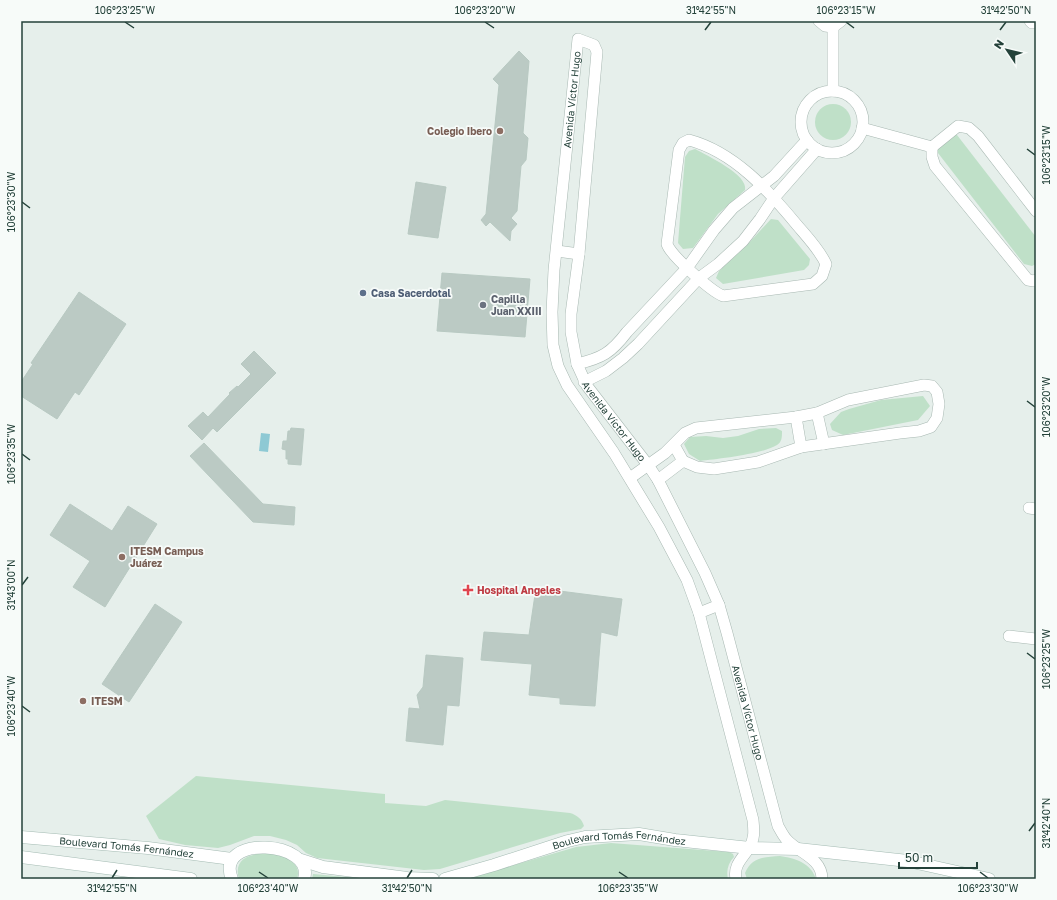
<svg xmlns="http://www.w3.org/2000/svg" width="1057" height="900" font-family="'Golos Text',sans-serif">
  <rect width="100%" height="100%" fill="#e6efeb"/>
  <g fill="#bfe0c8">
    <circle cx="833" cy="122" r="18"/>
    <path d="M952,135h5l79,102v27l-4,2 -8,-2 -86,-111v-5z"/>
    <path d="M695,149c11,6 54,26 50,41l-27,24 -25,34 -10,1 -5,-6 7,-86 4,-6z"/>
    <path d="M771,219l7,1 32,39 -1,6 -5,5 -81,14 -7,-6 3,-7 28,-26z"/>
    <path d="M923,396l7,10 -12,14 -75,15 -11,-5 -2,-6 11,-12 8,-3 32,-9z"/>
    <path d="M776,428l6,3c0,6 0,11 -5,14 -14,9 -59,14 -77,16l-11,-7 -5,-10 6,-7 16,-1 17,2 15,-2 21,-7z"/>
    <path d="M196,776l189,18v9l41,3 19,-6 125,13c7,2 12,6 14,13l-3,3 -21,4 -120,36 -16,1 -107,-12 -11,-5 -9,-8 -11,-5 -16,-4h-16l-24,9 -12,3 -33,-3 -26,-6 -13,-23z"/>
    <path d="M611,843l118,9 4,2 1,3c-6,6 -8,14 -6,22h-262l110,-32z"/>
    <path d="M266,853c14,2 37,7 31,26h-58c-6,-20 10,-25 27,-26z"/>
    <path d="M780,856c15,2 31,7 36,23h-69l-2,-6c7,-16 19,-16 35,-17z"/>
    <path d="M313,874l54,5h-55z"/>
  </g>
  <path fill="#8ec9d4" d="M261,433l9,1 -2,18 -9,-1z"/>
  <g fill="#bbcac4" stroke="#b8c9c2">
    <path d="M519,51l10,10 -6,72 5,5 -2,22 -5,6 -4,45 -6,7 6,6 -6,7 -1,10 -20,-19 -4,4 -5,-6 5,-6 13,-129 -6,-6z"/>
    <path d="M416,182l30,5 -8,51 -30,-4z"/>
    <path d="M442,273l88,6 -5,58 -88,-6z"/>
    <path d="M79,292l47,32 -47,71 -4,-3 -18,27 -36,-23v-14l12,-18 -2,-1z"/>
    <path d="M254,351l22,22 -59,59 -4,-4 -11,12 -14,-14 15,-14 5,5 22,-23 -1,-1 8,-7 1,1 13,-13 -10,-10z"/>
    <path d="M291,428l13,1 -3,36 -13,-1v-5h-2v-9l-4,-1 1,-8h4l1,-10h2z"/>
    <path d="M204,443l59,61 32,3 -1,18 -41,-3 -63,-66z"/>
    <path d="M70,504l42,27 16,-25 29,18 -52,83 -32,-20 17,-26 -40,-26z"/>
    <path d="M536,588l86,11 -5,37 -16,-4 -6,74 -35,-2v-6l-31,-3 3,-31 -51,-4 3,-28 45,3z"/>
    <path d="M155,604l27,18 -53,80 -27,-18z"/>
    <path d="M426,655l37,3 -4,48 -12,-1 -4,40 -37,-4 3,-33 11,1 -3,-14 6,-8z"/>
  </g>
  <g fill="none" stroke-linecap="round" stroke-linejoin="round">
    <defs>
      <g id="minor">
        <path d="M819,21l6,5 8,1 8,-6"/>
        <path d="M1030,21l2,2"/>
        <path d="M833,91v-64"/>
        <circle cx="832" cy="122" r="31"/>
        <path d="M862,128l70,19"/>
        <path d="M689,140c45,12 79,50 108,85 11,13 22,24 29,39l-4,12 -9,8 -90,12c-12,-5 -52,-40 -56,-52l12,-94 4,-7z"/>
        <path d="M932,147v10l3,9 93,114 6,1 2,-1"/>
        <path d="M932,147l26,-21 11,2 9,8 58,75"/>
        <path d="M557,251l22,3"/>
        <path d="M577,364c25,-6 34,-11 50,-32l60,-64 27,-38 19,-22 41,-32 33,-36"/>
        <path d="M584,382l22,-11 17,-13 15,-14 61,-66 19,-14 25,-23 17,-22 14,-21 43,-49"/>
        <path d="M817,413l7,31"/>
        <path d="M796,417l5,30"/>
        <path d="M630,478l35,-25 20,-20 11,-5 100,-11 21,-4 31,-13 76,-15 8,1 5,6 2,12 -2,14 -6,9 -12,4 -19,2 -99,14 -43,15 -44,7 -17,-2 -14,-6 -9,-16"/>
        <path d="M658,480l25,-19"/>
        <path d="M1029,508l7,1"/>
        <path d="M699,613l20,-8"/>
        <path d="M1009,636l27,3"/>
        <path id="s1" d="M736,879c-3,-14 7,-21 13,-31 6,-9 5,-18 4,-28l-54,-207 -12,-33 -28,-53 -45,-74 -47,-68 -9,-19 -5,-21 -1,-33 2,-42 24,-231 16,6 3,7 -18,202 -8,60v18l6,32 10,22 61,79 10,15 47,93 14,32 8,28 51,193c3,5 5,10 9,14 12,13 35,18 35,39"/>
      </g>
      <g id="secondary">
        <path id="s2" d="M21,837l127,11 84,11"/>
        <path d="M21,857l170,22"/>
        <path d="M301,860l22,7 84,11 26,1"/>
        <path d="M232,879c-19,-45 84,-39 72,0"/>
        <path id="s3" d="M445,879l49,-14 74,-24 17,-4 54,-3 36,6 75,8 48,1 110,12 81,18"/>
      </g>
    </defs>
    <use href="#minor" stroke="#a8b8b2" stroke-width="12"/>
    <use href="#secondary" stroke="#a4bbb3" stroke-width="13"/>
    <use href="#minor" stroke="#fff" stroke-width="11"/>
    <use href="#secondary" stroke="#fff" stroke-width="12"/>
  </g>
  <path fill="none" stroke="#24423a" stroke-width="1.5" d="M125,22l9,6M485,22l9,6M846,22l8,6M705,30l6,-8M1000,30l6,-8M1027,149l8,6M22,202l8,6M1027,401l8,6M22,454l8,6M22,585l6,-8M1027,653l8,6M22,706l8,6M1029,831l6,-8M259,872l9,6M619,872l9,6M980,872l8,6M112,878l5,-8M407,878l5,-8"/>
  <g fill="#8d6e63" stroke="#f7fbf9" stroke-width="1.5">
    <circle cx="500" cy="131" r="4"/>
    <circle cx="122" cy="557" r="4"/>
    <circle cx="83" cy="701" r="4"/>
  </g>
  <circle fill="#5c6f8a" stroke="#f7fbf9" stroke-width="1.5" cx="363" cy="293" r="4"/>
  <circle fill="#6b7280" stroke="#f7fbf9" stroke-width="1.5" cx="483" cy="305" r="4"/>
  <path fill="#e0444e" stroke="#f7fbf9" stroke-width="1.5" d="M466 584h4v4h4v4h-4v4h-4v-4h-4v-4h4z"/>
  <g text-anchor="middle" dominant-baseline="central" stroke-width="3.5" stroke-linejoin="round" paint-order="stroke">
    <g font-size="10" fill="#24423a" stroke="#f7fbf9">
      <text stroke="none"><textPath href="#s1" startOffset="831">Avenida Víctor Hugo</textPath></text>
      <text stroke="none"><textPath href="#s1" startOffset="1299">Avenida Víctor Hugo</textPath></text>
      <text stroke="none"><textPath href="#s1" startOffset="1623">Avenida Víctor Hugo</textPath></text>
      <text stroke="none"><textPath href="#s3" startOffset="180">Boulevard Tomás Fernández</textPath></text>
      <text stroke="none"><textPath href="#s2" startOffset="106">Boulevard Tomás Fernández</textPath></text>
    </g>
    <g font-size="10" font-weight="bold" fill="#785e54" stroke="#f7fbf9" text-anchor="start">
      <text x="492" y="131" text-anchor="end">Colegio Ibero</text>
      <text x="130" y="551">ITESM Campus<tspan x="130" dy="12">Juárez</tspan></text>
      <text x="91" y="701">ITESM</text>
    </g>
    <g font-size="10" font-weight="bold" fill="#4e5e75" stroke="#f7fbf9" text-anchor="start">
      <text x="371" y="293">Casa Sacerdotal</text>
    </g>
    <g font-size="10" font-weight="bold" fill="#5b616d" stroke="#f7fbf9" text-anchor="start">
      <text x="491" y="299">Capilla<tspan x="491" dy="12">Juan XXIII</tspan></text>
    </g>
    <g font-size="10" font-weight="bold" fill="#be3a42" stroke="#f7fbf9" text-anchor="start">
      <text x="477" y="590">Hospital Angeles</text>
    </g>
  </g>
  <rect width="1057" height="900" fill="none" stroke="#f7fbf9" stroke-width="44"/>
  <g transform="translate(1007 50) rotate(305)" stroke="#f7fbf9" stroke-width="3" paint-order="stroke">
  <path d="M0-3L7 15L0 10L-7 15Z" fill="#24423a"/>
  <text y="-6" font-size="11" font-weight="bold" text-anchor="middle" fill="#24423a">N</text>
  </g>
  <path d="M899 862v6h78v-6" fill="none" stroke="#24423a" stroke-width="2"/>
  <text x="905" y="862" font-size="12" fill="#24423a" stroke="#f7fbf9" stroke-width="3" paint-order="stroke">50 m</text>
  <rect x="22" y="22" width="1013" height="856" fill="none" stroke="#24423a" stroke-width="1.5"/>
  <g font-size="10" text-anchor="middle" fill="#24423a">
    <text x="125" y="14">106°23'25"W</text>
    <text x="485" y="14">106°23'20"W</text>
    <text x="711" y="14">31°42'55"N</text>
    <text x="846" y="14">106°23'15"W</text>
    <text x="1006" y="14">31°42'50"N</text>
    <text transform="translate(1046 155) rotate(-90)" y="4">106°23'15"W</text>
    <text transform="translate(11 202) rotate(-90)" y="4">106°23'30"W</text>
    <text transform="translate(1046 407) rotate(-90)" y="4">106°23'20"W</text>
    <text transform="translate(11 454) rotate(-90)" y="4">106°23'35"W</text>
    <text transform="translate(11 585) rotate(-90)" y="4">31°43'00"N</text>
    <text transform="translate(1046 659) rotate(-90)" y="4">106°23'25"W</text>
    <text transform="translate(11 706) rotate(-90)" y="4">106°23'40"W</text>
    <text transform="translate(1046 823) rotate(-90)" y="4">31°42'40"N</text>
    <text x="112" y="892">31°42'55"N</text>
    <text x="268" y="892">106°23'40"W</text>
    <text x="407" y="892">31°42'50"N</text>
    <text x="628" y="892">106°23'35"W</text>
    <text x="988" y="892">106°23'30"W</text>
  </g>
</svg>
